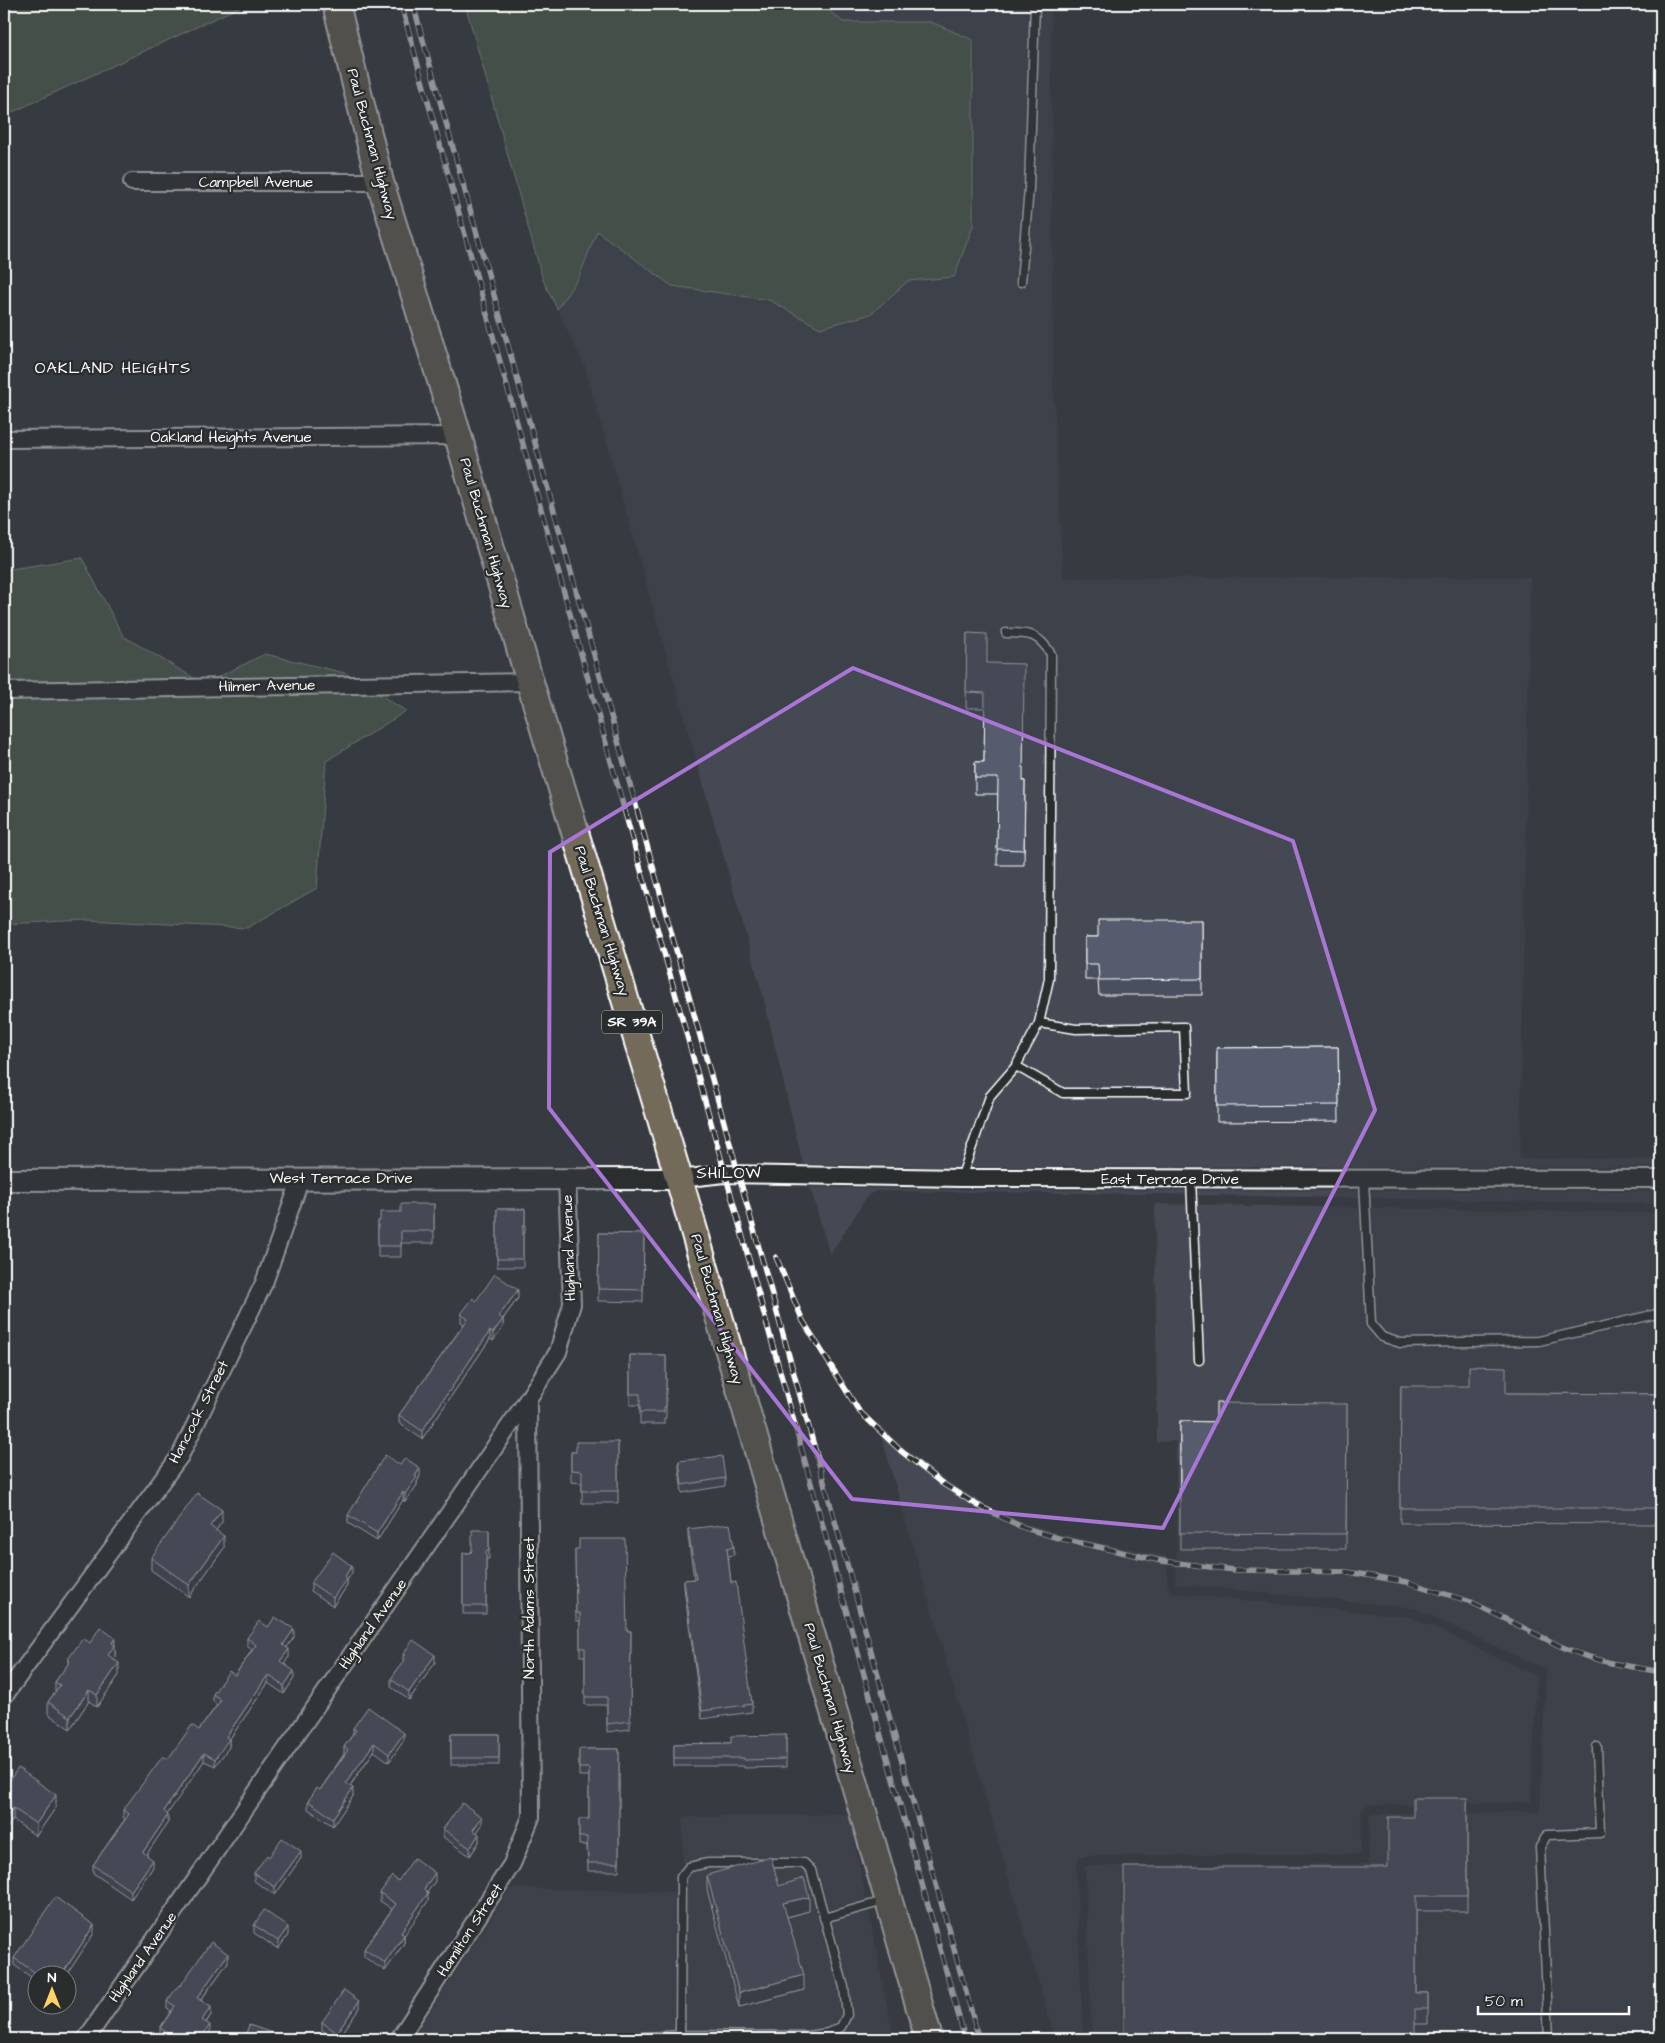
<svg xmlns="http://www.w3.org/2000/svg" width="1665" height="2043" font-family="'Architects Daughter',sans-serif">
  <rect width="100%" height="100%" fill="#373b41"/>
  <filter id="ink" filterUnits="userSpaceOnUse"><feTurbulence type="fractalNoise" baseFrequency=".02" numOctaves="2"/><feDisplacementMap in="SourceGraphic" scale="10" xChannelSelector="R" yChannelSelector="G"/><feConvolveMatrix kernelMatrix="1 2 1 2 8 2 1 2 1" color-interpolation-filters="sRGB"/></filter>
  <g filter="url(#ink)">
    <g fill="#444952">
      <path d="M821,4h230l2,375 10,199 467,-1 -10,582h141v8h-700l-158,-3 -41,-172 -177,-625 -28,-58 22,-32 18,-46 75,55 97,14 51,28 51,-14 37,-33 46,-4 -23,-255h-88z"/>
      <path d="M810,1187l151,3 700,1v13l-506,-10 -279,-3 -8,4 -38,60z"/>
      <path d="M1155,1204l506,9v826h-569l-7,-173 283,-2 2,-50 170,-2 6,-142 -132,-62 -239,-24 2,-35 -1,-108 -19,1z"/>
      <path d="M877,1421l19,20 43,35 59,37 58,20 112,24 -1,29 5,7 240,24 125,59 -6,126 -163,3 -5,3 -1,6 -2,40 -276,2 -5,2 -3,9 7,172h-28z"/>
      <path d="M849,1814l45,225h-475l-1,-9 92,-142 173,4v-75z"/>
    </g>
    <g fill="#576953" stroke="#abb4a9">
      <path d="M4,4h242l-242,112z"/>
      <path d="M465,4h356l22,18h88l42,18v186l-19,51 -46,4 -37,33 -51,14 -51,-28 -97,-14 -75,-55 -18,46 -22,32 -14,-29z"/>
      <path d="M82,558l41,78 81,48 61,-30 80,19 61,38 -80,50 -9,127 -70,40 -161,-8 -82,4v-354z"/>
    </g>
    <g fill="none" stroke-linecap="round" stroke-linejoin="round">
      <defs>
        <g id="service">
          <path d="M1021,282l8,-94 6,-184"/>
          <path d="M1016,1066l47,27h124l-3,-66 -108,2 -37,-6"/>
          <path d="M961,1178l29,-82 26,-30 23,-43 10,-44 2,-325c-13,-21 -22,-21 -45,-21"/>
          <path d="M1191,1179l8,181"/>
          <path d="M1364,1179l7,145 11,13 18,6 139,-2 122,-28"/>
          <path d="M708,1863h96l7,7 33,117 3,28 -6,12 -13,6 -20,3 -128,-1 1,-158 8,-10z"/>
          <path d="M824,1918l60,-17"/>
          <path d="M613,2039l67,-4"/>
          <path d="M1549,2039l-9,-192 7,-12 53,-2 -3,-86"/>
        </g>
        <g id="minor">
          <path d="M132,182h248"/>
          <path d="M4,439l454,-3"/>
          <path d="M4,691l526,-9"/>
          <path d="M679,1179l45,-5 237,4 700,1"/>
          <path d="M4,1696l176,-240 84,-173 37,-105"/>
          <path d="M86,2039l442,-640 30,-47 14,-48 -5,-126"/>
          <path d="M399,2039l113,-175 19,-47 -3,-418"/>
        </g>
        <path id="tertiary" d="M4,1180l675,-1"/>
        <path id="primary" d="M336,4l44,178 78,254 72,246 149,497 250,860"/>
      </defs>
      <use href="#service" stroke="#fff" stroke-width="11"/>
      <use href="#minor" stroke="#fff" stroke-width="20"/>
      <use href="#tertiary" stroke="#fff" stroke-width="24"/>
      <use href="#primary" stroke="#fff" stroke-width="30"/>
      <use href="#service" stroke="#2a2d2e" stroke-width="8"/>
      <use href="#minor" stroke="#2a2d2e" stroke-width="16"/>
      <use href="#tertiary" stroke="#2a2d2e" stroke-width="20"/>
      <use href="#primary" stroke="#736b5a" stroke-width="26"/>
      <defs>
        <g id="rail">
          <path d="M401,4l564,2035"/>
          <path d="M413,4l566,2035"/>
          <path d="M776,1257l27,64 56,90 42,40 42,33 34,21 45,22 36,11 104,23 72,9 114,2 59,10 64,20 89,44 25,10 26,7 50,9"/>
        </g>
      </defs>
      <use href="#rail" stroke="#fff" stroke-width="5.5"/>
      <use href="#rail" stroke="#2a2d2e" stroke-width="4" stroke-dasharray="11" stroke-linecap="butt"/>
    </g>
    <g fill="#4a4f5f" stroke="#fff">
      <path d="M967,633l20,30 36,118h2l-1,84h-27l1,-71h-23v-32h9l1,-54h-19z"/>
      <path d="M1202,920v75h-103l-1,-15h-13v-43h13z"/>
      <path d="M1338,1047l1,74 -122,1v-74z"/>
      <path d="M434,1204v39h-33v14h-23v-36h2l21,-9z"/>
      <path d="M497,1209h28v24h-2v34h-26z"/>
      <path d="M599,1233l45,1 -1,68 -45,-1z"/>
      <path d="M518,1298l-15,21v8l-10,14 -3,-2 -68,100 -23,-16v-8l65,-91 -3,-2v-8l15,-13z"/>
      <path d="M630,1355h36v63h-2v6h-24v-19h-10z"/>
      <path d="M1401,1386l105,7 155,1v130l-261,-1z"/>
      <path d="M1347,1404l-1,145h-166v-128l36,1z"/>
      <path d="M618,1442v61h-36v-20l-11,-1v-30h5z"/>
      <path d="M679,1461l46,17v8l-43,7 -3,-24z"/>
      <path d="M400,1465l20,11 -3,6v3l-12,17 -2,-2 -26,41 -29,-18v-8z"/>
      <path d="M222,1522l-6,8 8,18 -35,49 -38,-27v-12z"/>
      <path d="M688,1529l46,18v8l-6,1 3,27 21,121v8l-50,7 -18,-131v-8l10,-1 -6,-42z"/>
      <path d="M489,1530v29h-3v55h-23v-61h7z"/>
      <path d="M575,1549l52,82h4l-1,98 -23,3v-27h-22v-49h-5v-35h-4z"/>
      <path d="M352,1573l-5,7v6l-14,20 -22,-15v-8z"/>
      <path d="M268,1627l26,10 -7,10 2,10 -5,6 10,15 -10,16 -16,-11 -39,57v7l-14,19 -11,-5 -37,53 1,8 -22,33 7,12 -22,32 -38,-26v-8l32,-46 -2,-2v-7l45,-51 31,-29 18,-25 -4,-3v-8l22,-19 17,-25 -5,-4v-8z"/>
      <path d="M90,1643l25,7v7l-2,2 6,16 -22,32 -8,-6 -19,28 -22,-15v-12l7,-10v-10l13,-18v-5z"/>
      <path d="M403,1654l32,9 -26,37 -18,-13v-8l12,-17z"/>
      <path d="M353,1728l51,12 -15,22 -15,-11 -24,35 3,10 -20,30 -25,-17v-8l12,-11 24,-36v-7l9,-13z"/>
      <rect x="451" y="1734" width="48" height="31"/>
      <path d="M786,1735v32l-42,1v-2h-70v-22l57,-1z"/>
      <path d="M579,1749h40v122h-31l-1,-26h-8v-26h10v-43h-10z"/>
      <path d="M4,1789l52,18 -20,29 -23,-16 -9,12z"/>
      <path d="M1467,1798v113h-51v82h12v31h-13l-27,-157z"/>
      <path d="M482,1825l-5,7 2,10 -9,14 -27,-19v-8z"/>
      <path d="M269,1857l32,1 -26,37 -21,-14v-8z"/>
      <path d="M707,1875l72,11 30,25 -22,6 17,73 -65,17 -32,-117z"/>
      <path d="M398,1881h37l-8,11 1,9 -24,34v8l-19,28 -21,-14v-8l28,-40 -12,-8v-8z"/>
      <path d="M1661,1885v143l-2,-79z"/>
      <path d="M254,1925l34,10 -10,14 -24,-16z"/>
      <path d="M94,1933l-28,43h-28v6l-24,-17v-7z"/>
      <path d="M228,1962l-27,38 10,15 -5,8 4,10 -5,6h-40l-5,-3v-8l11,-17 -4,-3v-7l13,-15z"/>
      <path d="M359,2009l-21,30h-3l-13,-9v-8z"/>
    </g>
    <g fill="#3c404d" stroke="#fff">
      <path d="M518,1290v8l-19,26v-8z"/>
      <path d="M503,1319v8l-10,14v-8z"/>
      <path d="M490,1331v8l-68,100v-8z"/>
      <path d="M420,1468v8l-3,6v3l-12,17v-8z"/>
      <path d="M403,1492v8l-26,41v-8z"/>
      <path d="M222,1510v12l-12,16v-12z"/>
      <path d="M224,1536v12l-35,49v-12z"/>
      <path d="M352,1566v7l-5,7v6l-14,20v-8l12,-22z"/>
      <path d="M294,1629v8l-11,16v-8z"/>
      <path d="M115,1638v19l-7,10v-12l4,-12z"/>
      <path d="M289,1649v8l-9,12v-8z"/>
      <path d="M435,1655v8l-26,37v-8z"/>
      <path d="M119,1663v12l-22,32v-12z"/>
      <path d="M294,1671v7l-10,16v-8z"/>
      <path d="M268,1675v8l-39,57v7l-14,19v-7l11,-22z"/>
      <path d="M89,1690v11l-19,28v-12z"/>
      <path d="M404,1733v7l-15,22v-8z"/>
      <path d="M374,1743v8l-28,40v-8z"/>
      <path d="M204,1753v8l-40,58v-8z"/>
      <path d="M353,1788v8l-20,30v-8z"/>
      <path d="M56,1795v12l-20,29v-12z"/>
      <path d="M13,1808v12l-9,12v-11z"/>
      <path d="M168,1815v7l-25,38v-8z"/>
      <path d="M482,1817v8l-9,13v-8z"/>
      <path d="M479,1834v8l-9,14v-8z"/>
      <path d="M301,1851v7l-26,37v-8z"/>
      <path d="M153,1860v7l-22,32v-8z"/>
      <path d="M435,1873v8l-11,16v-8z"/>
      <path d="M428,1893v8l-27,39v-8z"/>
      <path d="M809,1897v14l-26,7v-15z"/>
      <path d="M94,1925v8l-28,43h-5z"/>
      <path d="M288,1927v8l-10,14v-8z"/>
      <path d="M404,1935v8l-19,28v-8z"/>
      <path d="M228,1954v8l-31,43v-7z"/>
      <path d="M804,1975v15l-65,17v-14z"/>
      <path d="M359,2001v8l-21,30h-1v-6z"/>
      <path d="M211,2007v8l-9,13v-8z"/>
      <path d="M210,2025v8l-5,6h-5z"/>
    </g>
    <g fill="#565c6e" stroke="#fff">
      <path d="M967,633l20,1v29l37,1 -1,117h2l-1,69 -27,-1 1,-71h-23v-16h9l1,-69 -19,-1z"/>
      <path d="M1098,920h104v59l-103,1 -1,-16h-13v-27h13z"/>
      <path d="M1338,1047l1,58 -122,1v-58z"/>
      <path d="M401,1204h33v27h-33v15h-23v-25h2v-9h21z"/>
      <path d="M497,1209h28v16h-2v34h-26z"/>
      <path d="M599,1233l45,1 -1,56 -45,-1z"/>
      <path d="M495,1274l23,16 -19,26 4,3 -10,14 -3,-2 -68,100 -23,-16 69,-96 -7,-5 12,-16 3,3z"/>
      <path d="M630,1355h36v52h-2v5h-24v-18h-10z"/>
      <path d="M1469,1366l37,1v26l155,1v114h-261l1,-122h68z"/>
      <path d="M1216,1403l131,1 -1,130 -166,-1v-112l36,1z"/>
      <path d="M576,1442h42v49h-36v-20l-11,-1v-18h5z"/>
      <path d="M385,1455l15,10 5,-7 15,10 -5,8 2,1 -12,17 -2,-2 -26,41 -29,-18z"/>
      <path d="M722,1456l3,22 -43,7 -3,-24z"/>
      <path d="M197,1493l25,17 -12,16 14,10 -35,49 -38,-27z"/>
      <path d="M730,1524l4,23 -7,1 4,35 5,-1 16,122 -50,7 -18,-131 12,-1 -8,-50z"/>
      <path d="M472,1530h17v21h-3v55h-23v-53h7l2,-2z"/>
      <path d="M579,1539h46l2,92h4l-1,90 -23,3v-27h-22v-49h-5v-35h-4l-1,-64h4z"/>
      <path d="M333,1552l19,14 -7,10 2,2 -14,20 -22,-15z"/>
      <path d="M275,1617l19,12 -11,16 6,4 -9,12 14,10 -10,15 -16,-11 -42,62 3,2 -14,20 -11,-6 -40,58 4,4 -25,37 10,8 -22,31 -38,-26 36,-51 -6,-4 40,-54 5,3 24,-34 7,5 22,-30 -8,-6 16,-23 6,4 21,-30 -9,-7 12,-17 9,6z"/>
      <path d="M100,1627l15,11 -3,5 3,2 -7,10 11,8 -22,32 -8,-5 -19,27 -22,-15 12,-17 -5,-3 15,-21 -2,-2 15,-21 7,5z"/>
      <path d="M413,1640l22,15 -26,37 -18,-13 15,-22 -3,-3z"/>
      <path d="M368,1707l36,26 -15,21 -15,-11 -28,40 7,5 -20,30 -25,-17 9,-13 3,2 28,-40 -4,-3 12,-17 -3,-2z"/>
      <rect x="451" y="1734" width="48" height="24"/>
      <path d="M786,1735v24l-42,1v-2h-70v-14l57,-1v-7z"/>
      <path d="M579,1749h40v114h-31l-1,-26h-8v-18h10v-51h-10z"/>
      <path d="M18,1768l38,27 -20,29 -23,-16 -9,13v-32z"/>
      <path d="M1413,1798h54v98h-51v97h12v16h-13v30h-291v-172h264v-50h25z"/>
      <path d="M462,1803l20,14 -9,13 6,4 -9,14 -27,-19z"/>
      <path d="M282,1838l19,13 -26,36 -21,-14 13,-18 2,2z"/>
      <path d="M771,1857l8,29 25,-8 5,19 -26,6 21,72 -65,18 -32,-118z"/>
      <path d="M414,1858l21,15 -11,16 4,4 -27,39 3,3 -19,28 -21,-14 32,-45 -16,-11 12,-17 6,5z"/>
      <path d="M1658,1885h3v128z"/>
      <path d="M55,1897l39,28 -33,51h-21l-26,-18z"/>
      <path d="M264,1910l24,17 -10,14 -24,-16z"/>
      <path d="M211,1942l17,12 -31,44 14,9 -9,13 8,5 -10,14h-3l-6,-4 -2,4h-13l-16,-11 15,-22 -8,-5 12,-16 1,1z"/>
      <path d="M344,1990l15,11 -22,32 -15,-11z"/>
      <rect x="4" y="2018" width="2" height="21"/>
      <path d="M249,2025l23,8 -2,6h-26z"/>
    </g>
  </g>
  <path d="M0 0H1665V2043H0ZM853,668l440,173 82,269 -212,418 -311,-29 -303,-391 1,-256z" fill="#373b41" fill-opacity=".55" fill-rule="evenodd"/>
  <path fill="none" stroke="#a976d5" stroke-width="4" stroke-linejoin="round" d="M853,668l440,173 82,269 -212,418 -311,-29 -303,-391 1,-256z"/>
  <g text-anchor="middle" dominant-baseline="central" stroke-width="4.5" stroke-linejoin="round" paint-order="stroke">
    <rect fill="#2a2d2e" stroke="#bfc0c0" stroke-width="1" x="602" y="1010.5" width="60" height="23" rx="4"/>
    <g font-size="14" font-weight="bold" fill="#fff">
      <text x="632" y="1022">SR 39A</text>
    </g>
    <g font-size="15" fill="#fff" stroke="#2a2d2e">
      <text transform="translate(372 144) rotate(75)">Paul Buchman Highway</text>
      <text x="256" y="182">Campbell Avenue</text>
      <text x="231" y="437">Oakland Heights Avenue</text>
      <text transform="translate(486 533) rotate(74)">Paul Buchman Highway</text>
      <text transform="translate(267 686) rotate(-1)">Hilmer Avenue</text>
      <text transform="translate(602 921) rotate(73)">Paul Buchman Highway</text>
      <text x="341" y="1178">West Terrace Drive</text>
      <text x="1170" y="1179">East Terrace Drive</text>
      <text transform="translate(569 1248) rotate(-92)">Highland Avenue</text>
      <text transform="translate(717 1309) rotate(74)">Paul Buchman Highway</text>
      <text transform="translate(199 1412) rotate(-63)">Hancock Street</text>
      <text transform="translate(529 1608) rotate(-90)">North Adams Street</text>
      <text transform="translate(373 1624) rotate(-55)">Highland Avenue</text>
      <text transform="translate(830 1698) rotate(74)">Paul Buchman Highway</text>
      <text transform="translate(470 1930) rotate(-57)">Hamilton Street</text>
      <text transform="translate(143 1957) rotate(-55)">Highland Avenue</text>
    </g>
    <g font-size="16" letter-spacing="1" fill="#fff" stroke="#2a2d2e">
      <text x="113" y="368">OAKLAND HEIGHTS</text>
      <text x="729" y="1173">SHILOW</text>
    </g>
  </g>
  <rect width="1665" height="2043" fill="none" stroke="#2a2d2e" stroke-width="20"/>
  <rect x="10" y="10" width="1645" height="2023" fill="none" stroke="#fff" stroke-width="2" filter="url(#ink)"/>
  <g transform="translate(52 1990)"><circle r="24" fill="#2a2d2e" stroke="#7f8182"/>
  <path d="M0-4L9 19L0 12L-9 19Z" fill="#ffd166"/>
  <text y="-8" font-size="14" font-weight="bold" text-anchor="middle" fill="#ffffff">N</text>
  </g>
  <path d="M1478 2006v8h151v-8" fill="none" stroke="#ffffff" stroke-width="2.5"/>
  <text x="1485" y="2006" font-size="15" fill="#ffffff" stroke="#2a2d2e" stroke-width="4" paint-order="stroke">50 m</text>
</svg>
